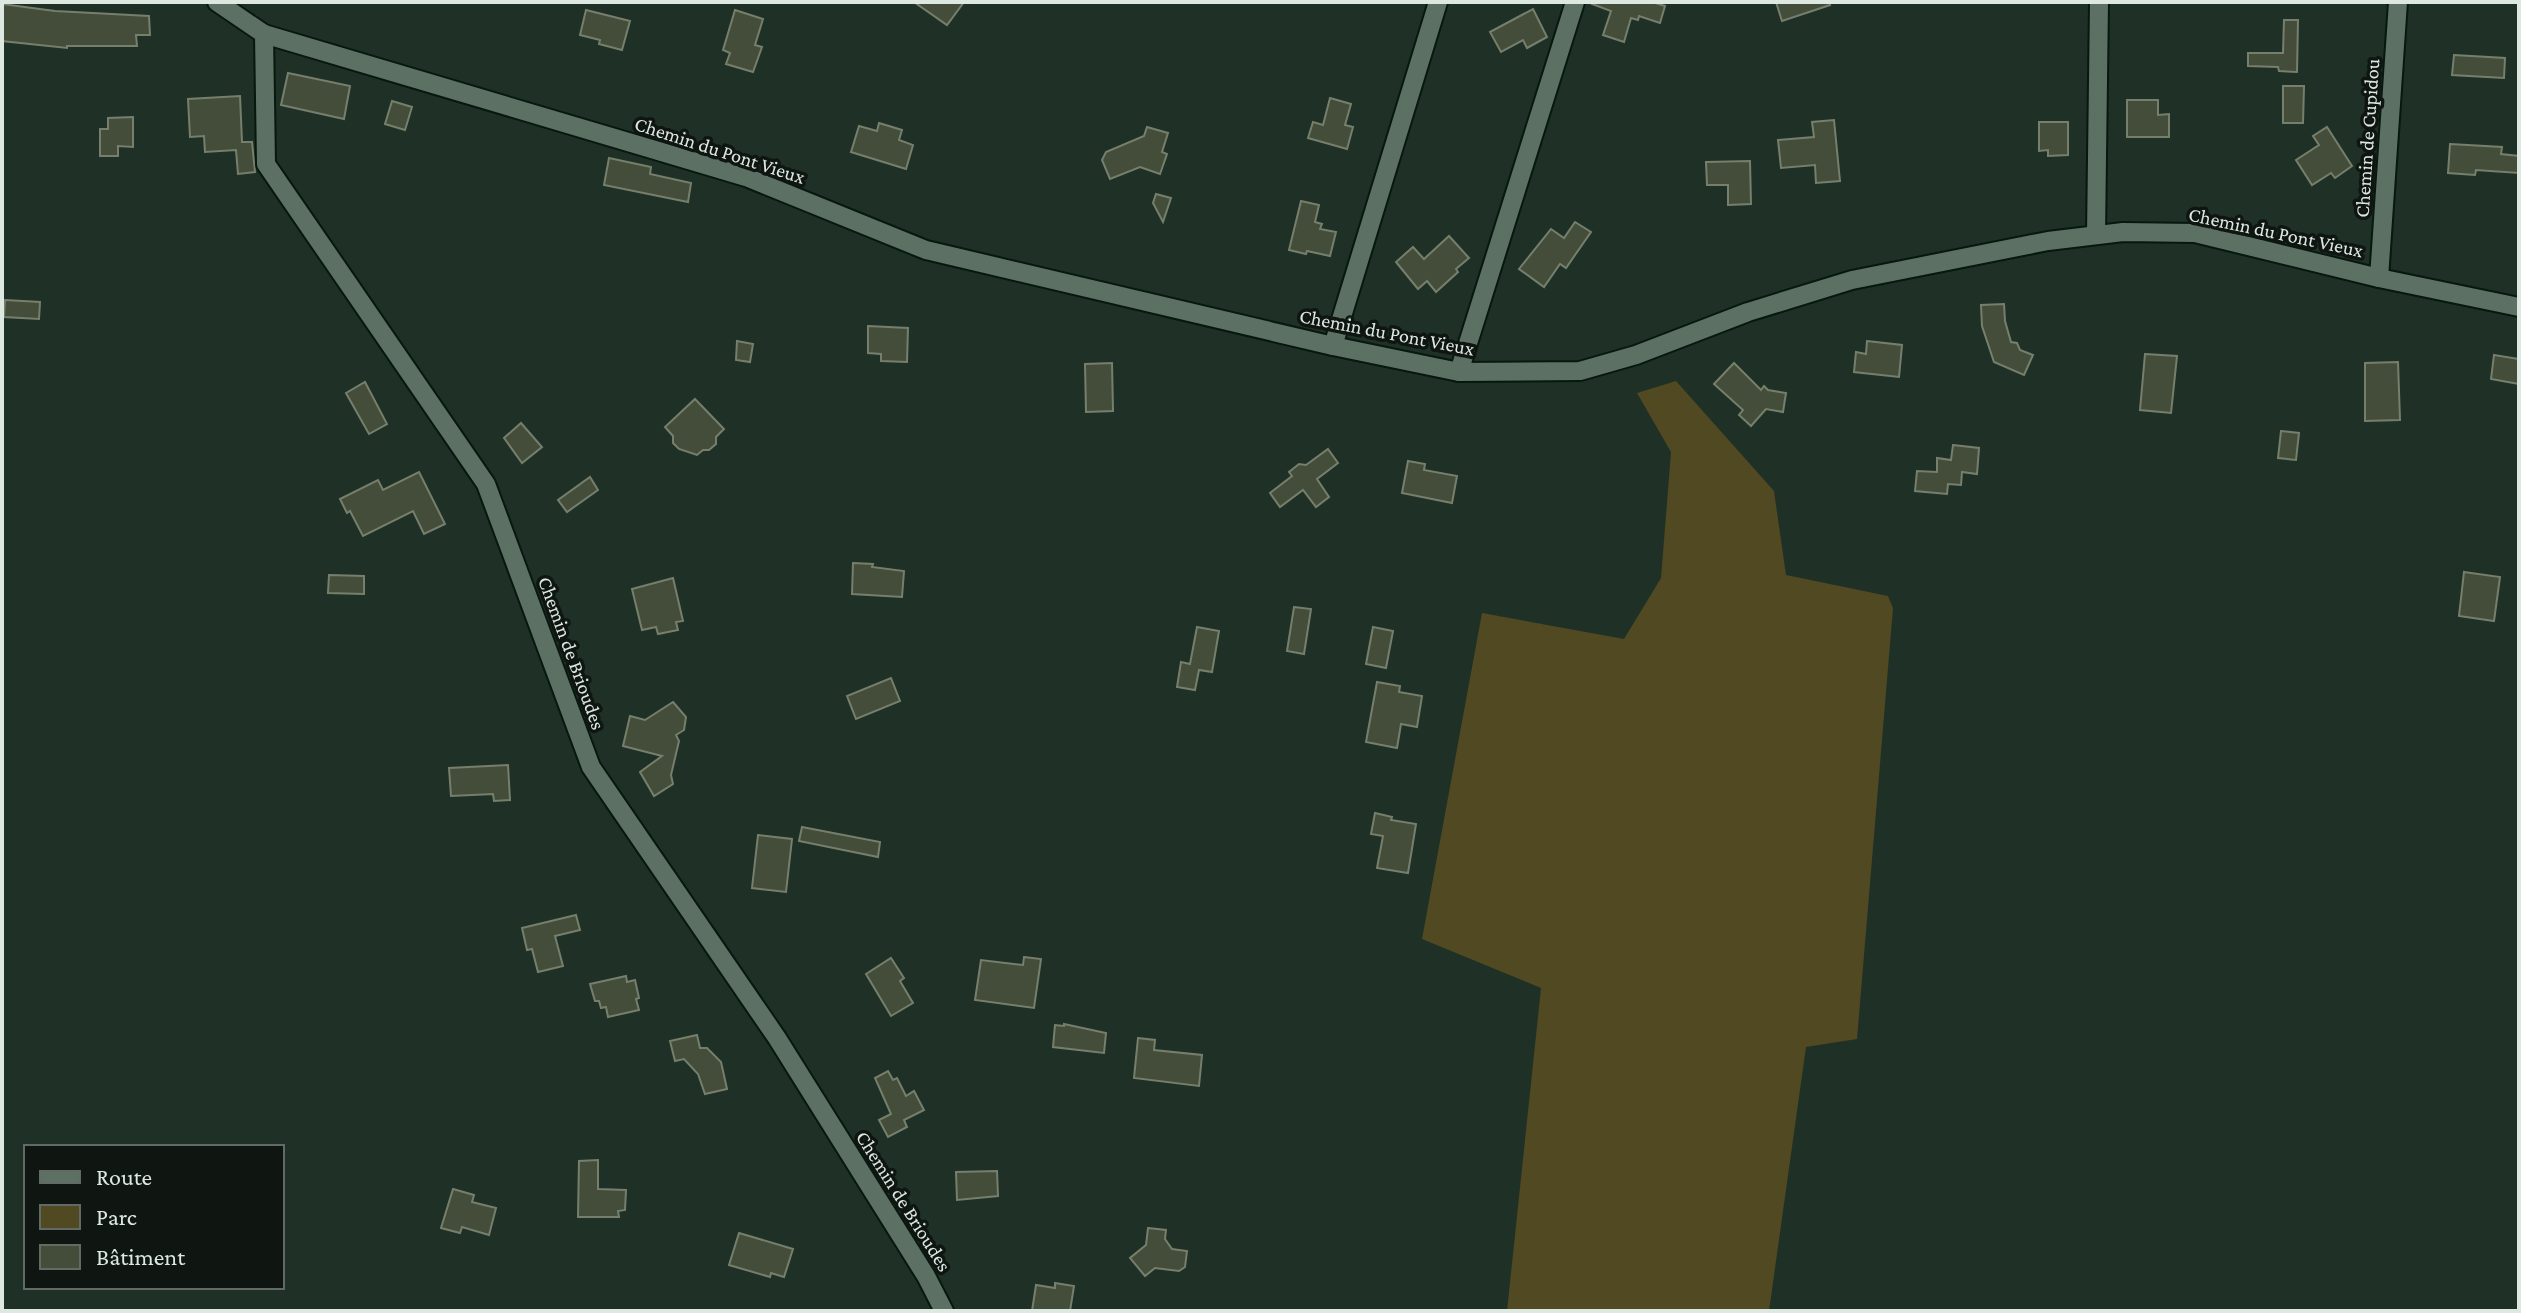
<svg xmlns="http://www.w3.org/2000/svg" width="2521" height="1313" font-family="'Crimson Pro',serif">
  <rect width="100%" height="100%" fill="#1f3126"/>
  <path fill="#514921" d="M1676,381l98,110 12,84 102,21 5,12 -36,431 -51,8 -37,264h-262l34,-323 -119,-49 60,-326 142,26 37,-61 10,-126 -34,-59z"/>
  <g fill="#444c3a" stroke="#767f6c" stroke-width="2">
    <path d="M914,2h50l-17,23z"/>
    <path d="M1593,2h59l13,4 -5,17 -21,-7 -1,4 -7,-2 -7,24 -21,-7 8,-24 -19,-7z"/>
    <path d="M1776,2h53l1,3 -48,16z"/>
    <path d="M2,4l53,7 94,5 1,19h-14l1,11h-70v2l-65,-7z"/>
    <path d="M1533,9l14,28 -20,11 -4,-8 -22,12 -11,-20z"/>
    <path d="M586,10l44,11 -8,29 -23,-6 1,-4 -20,-5z"/>
    <path d="M735,10l28,9 -8,26 7,2 -9,25 -27,-8 4,-11 -7,-3z"/>
    <path d="M2284,20h14l-1,52 -18,-1 -1,-4 -30,-1v-13h35z"/>
    <path d="M2454,55l51,3 -1,20 -52,-3z"/>
    <path d="M288,73l62,13 -6,33 -63,-14z"/>
    <path d="M2283,86h21l-1,37h-20z"/>
    <path d="M240,96l2,46h10l3,30 -17,2 -2,-24 -31,2 -1,-16 -14,1 -2,-38z"/>
    <path d="M1330,98l21,6 -6,21 8,2 -6,22 -39,-11 5,-16 10,3z"/>
    <path d="M2127,100h31v15l11,-1v23h-42z"/>
    <path d="M392,101l20,6 -7,23 -20,-6z"/>
    <path d="M133,117v30l-15,-1v10h-18v-27h8v-11z"/>
    <path d="M1834,120l6,61 -24,2 -1,-18 -34,3 -3,-28 36,-3 -2,-15z"/>
    <path d="M2039,122h29v33l-20,1v-6l-9,1z"/>
    <path d="M879,123l23,7 -3,10 14,5 -7,24 -55,-17 8,-26 18,5z"/>
    <path d="M1147,127l21,6 -6,19 5,2 -7,20 -20,-7 -30,12 -8,-19 4,-8 38,-16z"/>
    <path d="M2327,127l25,39 -17,12 -4,-5 -19,12 -16,-25 23,-15 -6,-9z"/>
    <path d="M2450,144l52,3 -1,7 18,2v17l-43,-3 -1,5 -27,-2z"/>
    <path d="M609,158l42,9 -1,7 41,9 -3,19 -84,-17z"/>
    <path d="M1750,161l1,43 -23,1v-20h-21l-1,-23z"/>
    <path d="M1156,194l15,4 -8,24 -10,-19z"/>
    <path d="M1301,201l18,4 -4,17 7,2 -2,5 16,3 -6,24 -23,-5 -1,3 -17,-4z"/>
    <path d="M1575,222l16,10 -25,36 -6,-4 -16,23 -25,-18 32,-40 13,9z"/>
    <path d="M1449,236l20,22 -13,11 2,3 -22,20 -9,-11 -9,8 -22,-27 17,-15 11,12z"/>
    <path d="M5,300l35,2 -1,17 -35,-2z"/>
    <path d="M2004,304l1,17 6,21 6,1 3,7 13,5 -9,20 -30,-13 -12,-36 -1,-21z"/>
    <path d="M868,326l40,2 -1,34 -26,-1v-7l-13,-1z"/>
    <path d="M737,341l16,3 -3,18 -14,-2z"/>
    <path d="M1867,341l35,4 -3,32 -45,-5 2,-20 10,2z"/>
    <path d="M2145,354l32,2 -6,57 -31,-3z"/>
    <path d="M2494,355l25,4v25l-28,-5z"/>
    <path d="M2398,362l2,58 -35,1v-58z"/>
    <path d="M1112,363l1,48 -27,1 -1,-48z"/>
    <path d="M1734,363l27,27 3,-4 4,4 18,3 -3,19 -17,-3 -15,17 -12,-11 4,-5 -29,-26z"/>
    <path d="M365,382l22,42 -18,10 -23,-41z"/>
    <path d="M695,399l29,30 -8,8v7l-7,6h-6l-6,5 -18,-6 -6,-6v-7l-8,-9z"/>
    <path d="M521,423l21,24 -20,16 -18,-25z"/>
    <path d="M2281,431l18,2 -3,27 -18,-2z"/>
    <path d="M1953,445l26,3 -2,26 -15,-2 -1,13 -13,-1 -1,10 -32,-3 2,-20 20,1v-14l14,2z"/>
    <path d="M1328,449l10,14 -21,16 12,18 -13,10 -13,-17 -23,17 -10,-14 22,-17 -3,-4 10,-8 7,1z"/>
    <path d="M1408,461l17,3 -1,6 33,6 -5,27 -50,-10z"/>
    <path d="M419,472l26,52 -21,10 -11,-23 -50,25 -13,-25 -3,2 -7,-14 38,-19 5,10z"/>
    <path d="M590,477l8,13 -31,22 -9,-12z"/>
    <path d="M853,563l20,1 -1,3 32,4 -2,26 -50,-3z"/>
    <path d="M2464,572l36,5 -6,44 -35,-5z"/>
    <path d="M329,575l35,1v18l-36,-1z"/>
    <path d="M673,578l10,43 -7,1 2,8 -20,4 -2,-7 -14,3 -10,-41z"/>
    <path d="M1294,607l17,2 -7,45 -17,-3z"/>
    <path d="M1197,627l22,4 -7,41 -13,-2 -4,20 -18,-3 4,-25 9,2z"/>
    <path d="M1373,627l20,4 -7,37 -20,-4z"/>
    <path d="M891,678l9,23 -44,18 -9,-23z"/>
    <path d="M1377,682l23,4 -1,6 23,4 -5,31 -16,-3 -4,24 -31,-6z"/>
    <path d="M673,702l13,15 -2,13 -8,5 3,6 -8,34 2,9 -19,12 -14,-24 22,-16 -39,-10 7,-30 15,4z"/>
    <path d="M508,765l2,35 -16,1 -1,-7 -42,2 -2,-28z"/>
    <path d="M1375,813l17,4 -1,3 25,4 -8,49 -31,-5 6,-32 -12,-2z"/>
    <path d="M802,827l78,15 -2,15 -79,-16z"/>
    <path d="M758,835l34,4 -6,53 -34,-4z"/>
    <path d="M576,915l4,15 -25,6 8,30 -25,6 -6,-23 -5,1 -5,-22z"/>
    <path d="M1024,957l17,2 -7,49 -59,-8 6,-40 42,5z"/>
    <path d="M891,958l13,20 -4,3 13,22 -22,13 -25,-42z"/>
    <path d="M626,976l1,6 8,-2 4,18 -3,1 3,11 -31,7 -2,-10 -5,1 -2,-7h-4l-5,-17z"/>
    <path d="M1064,1024l42,9 -2,20 -51,-6 2,-22 9,1z"/>
    <path d="M697,1035l3,13h7l14,14 6,27 -22,5 -7,-20 -14,-15 -9,2 -5,-20z"/>
    <path d="M1138,1038l17,2 -1,10 48,5 -3,31 -65,-8z"/>
    <path d="M888,1071l5,9 4,-2 9,18 8,-5 10,19 -20,10 3,7 -19,10 -9,-17 12,-6 -16,-36z"/>
    <path d="M598,1160v29l28,1 -1,20 -7,1 1,6h-41l1,-56z"/>
    <path d="M997,1171l1,25 -41,4 -1,-28z"/>
    <path d="M453,1189l21,6 -2,7 24,6 -7,27 -27,-8 -2,6 -19,-5z"/>
    <path d="M1148,1228l18,2 -1,9 7,10 15,2 -2,16 -6,4 -24,-3 -10,8 -15,-18 16,-13z"/>
    <path d="M739,1233l54,16 -9,28 -13,-4 -1,4 -41,-12z"/>
    <path d="M1055,1283l19,3 -4,25h-38l4,-26 19,3z"/>
  </g>
  <g fill="none" stroke-linecap="round" stroke-linejoin="round">
    <defs>
      <g id="street">
        <path d="M217,2l47,32 2,130 220,320 105,283 186,271 149,238 18,35"/>
        <path d="M264,34l482,143 180,73 407,96 126,26 121,-1 56,-16 112,-43 104,-32 196,-39 75,-9 72,1 184,45 140,29"/>
        <path d="M2096,235l3,-233"/>
        <path d="M2379,278l19,-276"/>
        <path d="M1333,346l105,-344"/>
        <path d="M1459,372l116,-370"/>
      </g>
    </defs>
    <use href="#street" stroke="#07180f" stroke-width="22"/>
    <use href="#street" stroke="#5c7064" stroke-width="18"/>
  </g>
  <g text-anchor="middle" dominant-baseline="central" stroke-width="7" stroke-linejoin="round" paint-order="stroke">
    <g font-size="20" fill="#dde8e1" stroke="#0f1612">
      <text transform="translate(2367 138) rotate(-86)">Chemin de Cupidou</text>
      <text transform="translate(720 150) rotate(18)">Chemin du Pont Vieux</text>
      <text transform="translate(2276 232) rotate(12)">Chemin du Pont Vieux</text>
      <text transform="translate(1387 332) rotate(11)">Chemin du Pont Vieux</text>
      <text transform="translate(572 653) rotate(70)">Chemin de Brioudes</text>
      <text transform="translate(904 1201) rotate(58)">Chemin de Brioudes</text>
    </g>
  </g>
  <rect width="2521" height="1313" fill="none" stroke="#dde8e1" stroke-width="8"/>
  <rect x="24" y="1145" width="260" height="144" fill="#0f1612" stroke="#616a65" stroke-width="2"/>
  <rect x="40" y="1171" width="40" height="12" fill="#5c7064" stroke="#616a65" stroke-width="2"/>
  <text x="96" y="1185" font-size="24" fill="#dde8e1">Route</text>
  <rect x="40" y="1205" width="40" height="24" fill="#514921" stroke="#616a65" stroke-width="2"/>
  <text x="96" y="1225" font-size="24" fill="#dde8e1">Parc</text>
  <rect x="40" y="1245" width="40" height="24" fill="#444c3a" stroke="#616a65" stroke-width="2"/>
  <text x="96" y="1265" font-size="24" fill="#dde8e1">Bâtiment</text>
</svg>
